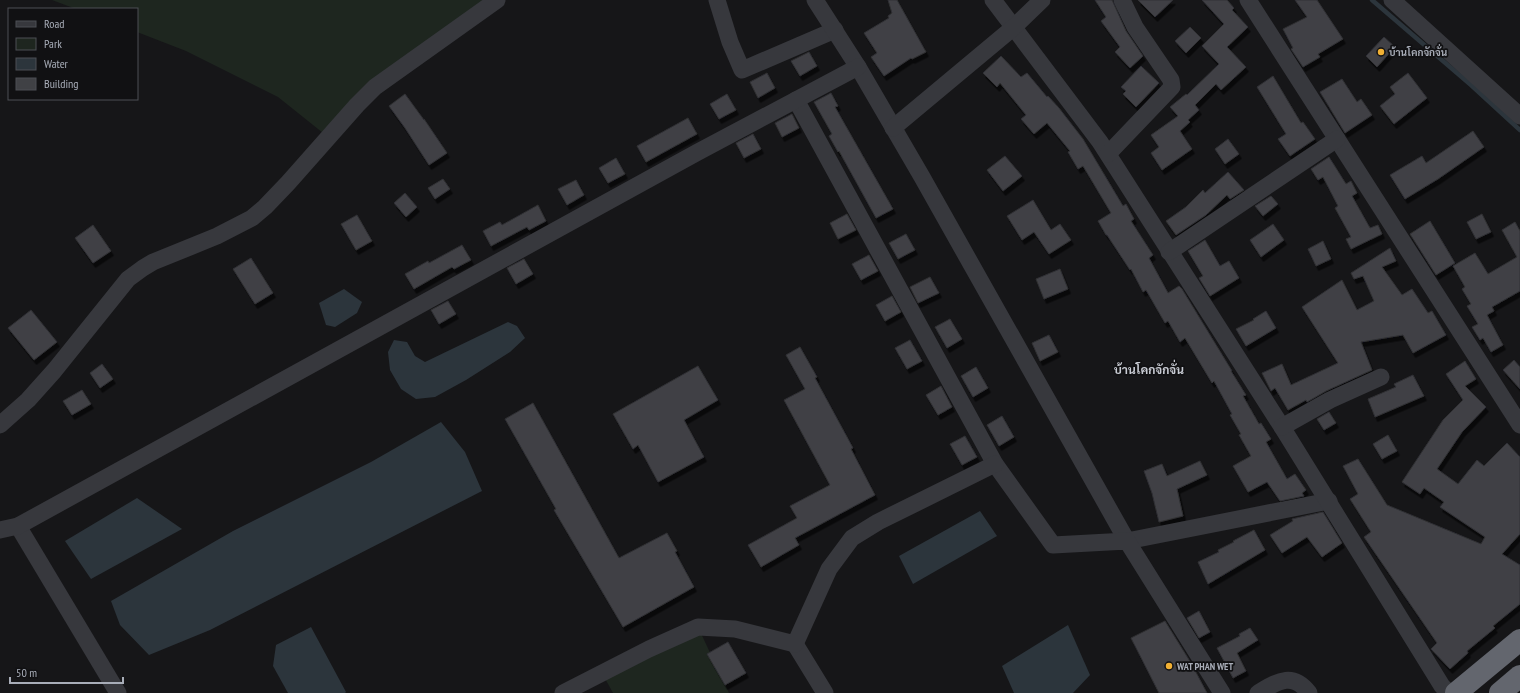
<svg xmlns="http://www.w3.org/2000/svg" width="1520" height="693" font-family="'PT Sans Narrow',Sarabun,sans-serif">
  <defs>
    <filter id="shadow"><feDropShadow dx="2.5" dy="4.5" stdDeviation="0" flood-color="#0009"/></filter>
  </defs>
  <rect width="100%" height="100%" fill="#161618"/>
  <g fill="#1e261f">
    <path d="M52,0h445l-38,28 -131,109 -50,-40 -92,-46 -49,-19v-23h-61z"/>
    <path d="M698,627l31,66h-116l-11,-20z"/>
  </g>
  <g fill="#2c353c">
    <path d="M344,289l18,13 -5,11 -22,14 -9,-2 -7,-22z"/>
    <path d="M508,322l9,4 8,12 -15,14 -44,28 -31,17 -19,2 -15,-10 -11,-19 -2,-18 6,-12 13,2 8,14 10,6z"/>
    <path d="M441,422l24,30 17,39 -272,139 -61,25 -29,-30 -9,-24 122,-70 138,-69z"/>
    <path d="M137,498l45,31 -91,50 -26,-38z"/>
    <path d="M980,511l17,25 -84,48 -14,-28z"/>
    <path d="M1068,625l22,50 -17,18h-59l-12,-27z"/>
    <path d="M311,627l35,65 -1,1h-57l-15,-27 3,-21z"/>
  </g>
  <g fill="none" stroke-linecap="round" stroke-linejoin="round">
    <path stroke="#2c353c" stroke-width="4.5" d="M1372,0l99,85 49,45"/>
  </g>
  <g fill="#404145" stroke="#303034" filter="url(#shadow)">
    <path d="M888,0h9l29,52 -14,7 -1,-1 -27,18 -13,-19 6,-4 -13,-20 25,-15 -1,-2 4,-3z"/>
    <path d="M1095,0h17l14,31 17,25 -13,12 -15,-16 5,-5 -19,-26 5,-4z"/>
    <path d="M1138,0h35l-18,17z"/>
    <path d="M1202,0h25l7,8 -2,2 16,17 -21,20 19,20 -25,23 -5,-6 -21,21 4,5 -11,10 2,2 -10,9 12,18 -30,21 -11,-17 8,-6 -8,-12 27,-19 -8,-9 16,-13 1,1 32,-31 -17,-18 22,-22z"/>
    <path d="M1295,0h22l26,39 -25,15 2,3 -17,10 -12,-18 2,-1 -10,-19 24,-12z"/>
    <path d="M1190,27l11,11 -15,15 -11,-12z"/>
    <path d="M1384,37l11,10 -18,20 -11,-11z"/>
    <path d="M809,52l8,14 -17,10 -9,-15z"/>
    <path d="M1001,56l20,21 6,-4 20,24 1,-1 11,12 24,31 40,67 3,-2 8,15 -3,2 22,34 -4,3 19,35 11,-7 3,3 50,82h-1l15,24 -3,1 16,28 2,-1 10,16 -5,3 21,37 8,-5 11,16 -4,3 2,3 -24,5 -13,-19 -19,10 -15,-26 18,-10 -12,-21 2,-1 -11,-19 2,-1 -18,-33 -2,2 -27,-45 -5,4 -12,-21 -3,2 -19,-33 -3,2 -12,-23 -1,1 -23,-35h-1l-8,-14 13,-8 -28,-47 -5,3 -10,-17 2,-1 -23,-28 -13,11 -13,-15 5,-4 -26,-32 -3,4 -14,-14z"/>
    <path d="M1141,66l18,17 -23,24 -13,-13 3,-3 -5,-4z"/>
    <path d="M767,73l8,15 -17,10 -8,-16z"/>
    <path d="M1408,73l19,25 -33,26 -14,-18 15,-12 -5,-7z"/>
    <path d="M1273,76l28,47 2,-1 12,17 -25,17 -12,-17 8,-5 -29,-47z"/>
    <path d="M1342,79l15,23 4,-3 11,16 -27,18 -25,-41z"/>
    <path d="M831,93l7,13 -3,1 58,102 -17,9 -37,-67 -1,1 -9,-16 3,-2 -18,-32z"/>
    <path d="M405,94l19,26v-1l23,34 -18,12 -24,-37 -16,-22z"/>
    <path d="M727,94l9,16 -17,9 -9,-15z"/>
    <path d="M792,114l7,14 -17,9 -7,-14z"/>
    <path d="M688,118l9,16 -51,28 -9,-16z"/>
    <path d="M1473,131l11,16 -46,32 -33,20 -15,-24 32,-19 4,7z"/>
    <path d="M753,134l8,15 -17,9 -8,-15z"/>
    <path d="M1228,139l11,15 -14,10 -10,-15z"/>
    <path d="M1005,156l17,20 -19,15 -16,-21z"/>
    <path d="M1329,157l17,27 5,-3 6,12 -5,3 18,32 8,-3 4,9 -31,15 -5,-10 5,-2 -16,-29 3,-2 -15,-29 -5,3 -7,-11z"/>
    <path d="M616,158l9,16 -17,9 -9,-15z"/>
    <path d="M1228,172l16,18 -14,9 -3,-4 -21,20 -30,20 -10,-14 20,-14 17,-17 2,3z"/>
    <path d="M443,179l7,10 -15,10 -7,-11z"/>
    <path d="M576,180l8,15 -17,10 -9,-16z"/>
    <path d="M405,193l12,14 -11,10 -12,-14z"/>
    <path d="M1271,196l7,8 -15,12 -8,-10z"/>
    <path d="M1033,200l18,30 9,-6 11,16 -22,14 -15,-22 -12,8 -15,-24z"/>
    <path d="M538,205l8,16 -17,9 -2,-3 -36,19 -8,-15 17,-9 2,3z"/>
    <path d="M847,214l9,16 -18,9 -8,-16z"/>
    <path d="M1482,214l9,18 -15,7 -9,-17z"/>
    <path d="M357,215l15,26 -16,9 -15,-26z"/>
    <path d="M1430,221l25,42 -19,12 -26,-41z"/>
    <path d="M1515,222l5,9v60l-28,16 2,4 -7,4 16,30 -12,7 -8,-14 -3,2 -8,-13 6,-3 -11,-18 4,-2 -9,-15 3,-2 -12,-21 22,-13 13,21 29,-17 -15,-27z"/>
    <path d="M1273,224l11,16 -23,17 -11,-17z"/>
    <path d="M93,225l18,26 -18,12 -18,-25z"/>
    <path d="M906,234l9,16 -17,9 -9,-16z"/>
    <path d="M1205,240l15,26 9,-5 10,17 -29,18 -11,-18 4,-2 -15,-25z"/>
    <path d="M1323,241l8,18 -15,7 -8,-17z"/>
    <path d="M462,245l9,15 -17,9 -2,-2 -38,22 -9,-15 23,-13 1,2z"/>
    <path d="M1390,248l6,13 -14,6 20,28 10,-6 16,24 4,-2 14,24 -33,18 -10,-18 -42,7 11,28 -46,21 -19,11 -1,-2 -18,10 -13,-22 -4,3 -9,-18 20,-9 9,21 47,-22 -36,-56 40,-27 15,30 17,-9 -11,-25 -9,3 -3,-6z"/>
    <path d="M869,255l9,16 -17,9 -9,-16z"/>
    <path d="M251,258l22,35 -18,11 -22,-35z"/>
    <path d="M524,259l9,15 -17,10 -9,-16z"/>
    <path d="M1060,269l8,20 -24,10 -8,-20z"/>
    <path d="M930,277l9,16 -21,10 -8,-16z"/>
    <path d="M892,296l9,16 -16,9 -9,-16z"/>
    <path d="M448,301l8,13 -17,10 -8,-14z"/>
    <path d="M31,310l26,32 -23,18 -26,-32z"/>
    <path d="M1266,311l10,17 -30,18 -10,-17 18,-9 -1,-1z"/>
    <path d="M950,319l12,20 -15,9 -12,-21z"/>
    <path d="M1049,335l9,17 -18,9 -8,-18z"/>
    <path d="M910,340l12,21 -15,8 -12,-21z"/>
    <path d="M800,347l17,30 -2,1 38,70 -2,1 24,46 -80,43 4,7 -38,22 -13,-22 49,-27 -7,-12 40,-21 -46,-85 21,-11 -19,-34z"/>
    <path d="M1514,360l6,7v22l-17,-19z"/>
    <path d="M1465,361l11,18 -11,7 21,21 -24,25 -25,37 21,15 19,-24 7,6 23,-23 13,14v77l-18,20 18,11v39l-27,22 2,2 -28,23 1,2 -18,16 -19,-20 6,-6 -73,-106 7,-5 -21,-33 8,-5 -15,-28 15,-7 29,46 94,39 4,-7 -45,-30 4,-5 -20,-14 -4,6 -18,-12 41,-62 20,-20 -17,-26z"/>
    <path d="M102,364l11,15 -13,9 -10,-15z"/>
    <path d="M698,366l20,34 -34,20 20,37 -46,25 -20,-37 -5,4 -20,-35z"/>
    <path d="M976,367l12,21 -15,9 -12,-21z"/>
    <path d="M1413,375l11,21 -49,21 -7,-18 28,-12 -2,-3z"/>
    <path d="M941,386l11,21 -14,8 -12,-20z"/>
    <path d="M82,390l9,14 -19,11 -9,-14z"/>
    <path d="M533,403l86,155 48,-25 10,18 -2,1 19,35 -71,40 -69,-117 2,-1 -51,-90z"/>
    <path d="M1329,412l7,11 -12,7 -7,-11z"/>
    <path d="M1002,416l12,21 -15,9 -12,-21z"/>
    <path d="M1388,435l9,16 -15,8 -9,-15z"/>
    <path d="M965,436l12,21 -15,8 -12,-21z"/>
    <path d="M1200,461l7,14 -30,14 6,27 -24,6 -7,-29 -8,-22 18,-7 5,12z"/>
    <path d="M1323,512l19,31 -20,14 -15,-20 -25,16 -12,-18 23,-14 -1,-2z"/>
    <path d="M1254,530l11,20 -57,34 -10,-22 21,-10 -1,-2 16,-8 -1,-1z"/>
    <path d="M1199,611l11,21 -11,6 -12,-20z"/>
    <path d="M1165,621l26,42 16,30h-48l-28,-55z"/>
    <path d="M1250,628l8,12 -21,13 9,18 -13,7 -16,-30 23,-12 -1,-2z"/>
    <path d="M728,642l18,31 -21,12 -18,-31z"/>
  </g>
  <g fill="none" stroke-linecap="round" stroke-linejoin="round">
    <g stroke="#37383d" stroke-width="17">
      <path d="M717,0l13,42 12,28 93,-40"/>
      <path d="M815,0l43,67 64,110 205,364 202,-40"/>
      <path d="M993,0l107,142 182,285 160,259 7,7"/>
      <path d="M1248,0l272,425"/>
      <path d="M1392,0l128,116"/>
      <path d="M796,100l199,364 58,81 74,-4 95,152"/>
      <path d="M893,128l121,-101 28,-27"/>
      <path d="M1108,154l64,-67 -1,-7 -36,-53 -13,-27"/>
      <path d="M1169,252l168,-113"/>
      <path d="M0,425l28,-25 26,-29 74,-92 15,-11 10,-6 64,-26 35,-18 13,-11 23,-24 69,-78 18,-18 122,-87"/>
      <path d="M1282,427l48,-27 51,-23"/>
      <path d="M18,526l100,167"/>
      <path d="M0,530l18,-4 680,-374 160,-85"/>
      <path d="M795,644l30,49"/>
      <path d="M563,693l86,-44 49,-22 37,2 60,15 34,-75 23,-31 26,-16 117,-58"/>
      <path d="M1258,693c19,-11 34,-22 51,0"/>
    </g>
    <g stroke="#63666e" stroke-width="22">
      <path d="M1456,693l64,-53"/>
      <path d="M1500,693l20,-17"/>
    </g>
  </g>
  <g fill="#f2b134" stroke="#111113" stroke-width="1.5">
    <circle cx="1381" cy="52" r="4"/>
    <circle cx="1169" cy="666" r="4"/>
  </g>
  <g text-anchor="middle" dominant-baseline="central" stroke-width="3.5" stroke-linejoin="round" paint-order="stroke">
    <g font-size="10" font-weight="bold" fill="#a8adb8" stroke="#111113" text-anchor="start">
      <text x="1389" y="52">บ้านโคกจักจั่น</text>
      <text x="1177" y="666">WAT PHAN WET</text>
    </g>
    <g font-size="12" font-weight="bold" fill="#c9ccd4" stroke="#111113">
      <text x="1149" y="369">บ้านโคกจักจั่น</text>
    </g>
  </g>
  <rect x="8" y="8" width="130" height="92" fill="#111113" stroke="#4d4f55"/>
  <rect x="16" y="21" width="20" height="6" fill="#37383d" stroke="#4d4f55"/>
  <text x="44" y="28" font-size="12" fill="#a8adb8">Road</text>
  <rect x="16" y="38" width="20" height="12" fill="#1e261f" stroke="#4d4f55"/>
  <text x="44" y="48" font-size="12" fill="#a8adb8">Park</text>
  <rect x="16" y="58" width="20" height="12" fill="#2c353c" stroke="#4d4f55"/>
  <text x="44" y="68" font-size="12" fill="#a8adb8">Water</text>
  <rect x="16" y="78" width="20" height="12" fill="#404145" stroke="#4d4f55"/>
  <text x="44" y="88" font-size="12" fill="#a8adb8">Building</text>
  <path d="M10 677v6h113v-6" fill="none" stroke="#a8adb8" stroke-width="2"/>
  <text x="16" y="677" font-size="12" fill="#a8adb8" stroke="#111113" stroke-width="3" paint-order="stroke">50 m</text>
</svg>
